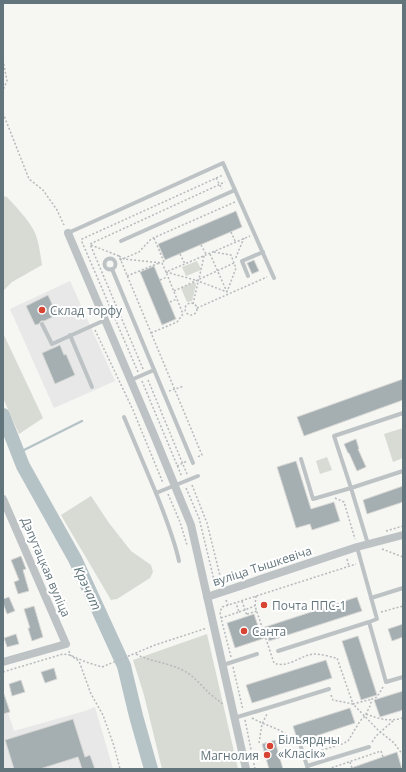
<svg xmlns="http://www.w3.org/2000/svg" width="406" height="772" font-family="'Open Sans',sans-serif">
  <rect width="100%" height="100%" fill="#f6f6f3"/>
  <g fill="#e7e8e7">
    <path d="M70,281l45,100 -61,27 -44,-99z"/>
    <path d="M95,707l18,62h-110v-55l5,-1 6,18 71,-20z"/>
  </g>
  <g fill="#d7dbd3">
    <path d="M3,196l4,1c9,10 19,20 26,32 6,10 7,25 9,36l-30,17 -9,9z"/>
    <path d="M197,261l4,8v1l-15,6 -4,-9z"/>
    <path d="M195,282l1,3 -4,16 -5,1 -6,-14z"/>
    <path d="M3,333l40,85 -24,16 -16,-36z"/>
    <path d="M403,428v30l-10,4 -9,-28z"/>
    <path d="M327,457l5,13 -12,4 -4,-13z"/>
    <path d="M91,496l18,27 22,28 20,14 2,7 -3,6 -33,21 -6,1 -50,-85z"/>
    <path d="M207,634l31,135h-76l-18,-74 -11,-35z"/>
  </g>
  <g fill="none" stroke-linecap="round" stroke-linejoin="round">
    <path stroke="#b6c3c6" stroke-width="2.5" d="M18,453l64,-32"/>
    <path stroke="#b6c3c6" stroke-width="14" d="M3,415l20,51 52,93 49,107 12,50 15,53"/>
  </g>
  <g fill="#a5afb2" stroke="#d8d8d6">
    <path d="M236,211l6,16 -77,33 -7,-16z"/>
    <path d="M254,260l5,11 -7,3 -5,-11z"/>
    <path d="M154,266l22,53 -14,6 -22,-53z"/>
    <path d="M48,295l9,20 -13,6h-3l-2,3 -4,1 -9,-19z"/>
    <path d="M60,345l4,10 2,-1 9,21 -20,9 -13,-31z"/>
    <path d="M403,379v21l-99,36 -7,-19z"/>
    <path d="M356,439l3,10h-1l8,18 -9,4 -8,-18h-1l-4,-9z"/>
    <path d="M296,461l15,48 23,-7 6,19 -28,9 -2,-6 -14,4 -19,-61z"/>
    <path d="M403,486v16l-36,12 -4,-14z"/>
    <path d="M21,556l5,13 -3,1 6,21 -11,3 -4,-12 5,-2 -8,-20z"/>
    <path d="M9,597l6,14 -8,3 -4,-11v-4z"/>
    <path d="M357,597l5,14 -93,30 -1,-4 -33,11 -8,-25 27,-9 5,15z"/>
    <path d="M34,606l9,31 -11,4 -4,-13h2l-6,-19z"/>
    <path d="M403,624v13l-11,4 -4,-12z"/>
    <path d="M16,634l3,10 -12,3 -3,-9z"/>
    <path d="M358,636l19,59 -16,5 -19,-59z"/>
    <path d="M326,660l6,18 -80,25 -6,-18z"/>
    <path d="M54,668l3,11 -12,4 -4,-11z"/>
    <path d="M21,680l4,12 -13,4 -3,-12z"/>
    <path d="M403,691v19l-23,7 -6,-17z"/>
    <path d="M4,694l6,18 -7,2v-19z"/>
    <path d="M350,708l5,15 -57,19 -5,-16z"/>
    <path d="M73,719l12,38 5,-2 5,14h-13l-4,-12 -38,12h-26l-9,-29z"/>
    <path d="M275,740l2,8 6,21h-14l-7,-25z"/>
    <path d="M397,752l5,17h-51v-1z"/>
  </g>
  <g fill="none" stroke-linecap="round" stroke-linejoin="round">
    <g stroke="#b6babc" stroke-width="1.5" stroke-dasharray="2 2" stroke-linecap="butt">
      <path d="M3,60l4,21 -4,9"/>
      <path d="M3,113l26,66 14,11 14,20 7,15"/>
      <path d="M216,178l6,11"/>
      <path d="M231,232l4,9"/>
      <path d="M154,238l10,24 -2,1"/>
      <path d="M91,245l28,11 83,199 -5,2"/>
      <path d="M201,245l5,9"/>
      <path d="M214,252l17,3 3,8"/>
      <path d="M180,254l5,10"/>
      <path d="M210,254l17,38"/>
      <path d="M119,256l5,3 38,4 4,9 84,-36"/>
      <path d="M204,256l-5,23 -1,2 29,11"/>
      <path d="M236,258v-1l8,-19"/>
      <path d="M120,260l19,-8 12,-13 84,-37"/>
      <path d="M166,272l29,8"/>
      <path d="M127,276l32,-13"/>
      <path d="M160,280l7,-3"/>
      <path d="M174,291l60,-28 2,5 -9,24"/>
      <path d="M170,302l7,-3"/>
      <circle cx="191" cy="309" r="6"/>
      <path d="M193,304l5,-22"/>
      <path d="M197,308l70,-31"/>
      <path d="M95,330l38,80 30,73"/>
      <path d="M151,333l26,-11 6,-8 -17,-42"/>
      <path d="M143,369l-53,-125 135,-62"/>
      <path d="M138,372l-56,-130v-3l141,-64"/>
      <path d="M148,380l39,94"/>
      <path d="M142,381l40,96"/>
      <path d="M169,391l15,-5"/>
      <path d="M177,466l10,-5"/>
      <path d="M192,485l15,38 15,61"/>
      <path d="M186,488l13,30 15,62 6,-2"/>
      <path d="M168,494l12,28 7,23"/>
      <path d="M335,498l9,4 11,37"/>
      <path d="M386,531l17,-5"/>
      <path d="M382,549l21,8"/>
      <path d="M347,559l2,7"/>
      <path d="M256,596l-1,10 19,57c14,6 28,-9 41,-9 7,0 15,3 22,4l16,46 19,-5"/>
      <path d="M226,600l2,5"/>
      <path d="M242,601l5,15"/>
      <path d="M239,612l16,-6"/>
      <path d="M381,612l22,-6"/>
      <path d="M247,614l10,-3"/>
      <path d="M221,618l18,-6 -3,-9"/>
      <path d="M69,651l1,4 9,6 12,33 12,21 11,31 6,23"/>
      <path d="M136,654c15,8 29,8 44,15 11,4 19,14 27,22 5,5 11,9 17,14"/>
      <path d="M231,657l-10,-39 -1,-6 2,-5 134,-43"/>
      <path d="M233,667l10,43"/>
      <path d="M3,672l60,-18 7,1 16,7 16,5 53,-22 52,-17"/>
      <path d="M331,695l2,5 20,4 25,26 16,13 9,12"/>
      <path d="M366,714c14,5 22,8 37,4"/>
      <path d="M252,718c9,5 18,8 27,12 7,3 13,9 19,14"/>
      <path d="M245,720l10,49"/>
      <path d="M372,742l4,-6 18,-16"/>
      <path d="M259,743l3,-19 5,-10"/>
      <path d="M317,758l-1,-6 26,-8 6,-3 12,-20 5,-5 5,-10 2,-7 5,-2 6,-10"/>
      <path d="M350,762l2,6"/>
      <path d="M328,769l53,-18 2,6"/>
    </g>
    <g stroke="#bdc3c5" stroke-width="4">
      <path d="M68,233l155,-70 51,115"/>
      <path d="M121,241l114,-51"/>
      <circle cx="110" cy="264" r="5.5"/>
      <path d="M112,269l81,194"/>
      <path d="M248,276l-6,-15 21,-9"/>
      <path d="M42,324l10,20 53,-24"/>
      <path d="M70,335l22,52"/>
      <path d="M131,380l23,-10"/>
      <path d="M124,417l32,76 42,-17"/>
      <path d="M301,459l12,40 38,-11 -17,-52 69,-23"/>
      <path d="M156,493c9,23 18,45 23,68"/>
      <path d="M368,544l-17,-56 52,-17"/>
      <path d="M357,547l20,72 -8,3 17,60 17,-5"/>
      <path d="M371,598l32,-10"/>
      <path d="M278,651l91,-29"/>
      <path d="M223,665l34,-11"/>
      <path d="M234,718l37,-11 58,-18"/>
      <path d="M301,747l6,19"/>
      <path d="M308,769l-1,-3 62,-19"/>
    </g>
    <g stroke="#bdc3c5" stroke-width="8">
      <path d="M68,233l86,202 37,90 55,244"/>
      <path d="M3,499l63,145 -63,18"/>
      <path d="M207,597l150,-50 46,-12"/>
    </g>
  </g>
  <g fill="#d74433" stroke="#fff" stroke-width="1.5">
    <circle cx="42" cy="310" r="4"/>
    <circle cx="264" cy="605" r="4"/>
    <circle cx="244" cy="631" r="4"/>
    <circle cx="270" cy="746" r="4"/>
    <circle cx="267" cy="755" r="4"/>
  </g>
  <g text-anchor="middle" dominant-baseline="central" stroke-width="4" stroke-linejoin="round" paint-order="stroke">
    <g font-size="12" fill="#63757c" stroke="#fff" text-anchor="start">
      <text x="50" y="310">Склад торфу</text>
      <text x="272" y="605">Почта ППС-1</text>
      <text x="252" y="631">Санта</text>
      <text x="278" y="739">Більярдны<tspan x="278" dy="14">«Класік»</tspan></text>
      <text x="259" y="755" text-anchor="end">Магнолия</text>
    </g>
    <g font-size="12" fill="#63757c" stroke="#fff">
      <text transform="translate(262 566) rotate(-18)">вуліца Тышкевіча</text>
      <text transform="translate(46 567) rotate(67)">Дэпутацкая вуліца</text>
    </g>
    <g font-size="13" font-style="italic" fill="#5e7478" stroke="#fff">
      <text transform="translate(88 588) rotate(65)">Крэчат</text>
    </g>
  </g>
  <rect width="406" height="772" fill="none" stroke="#63757c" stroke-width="8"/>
</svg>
